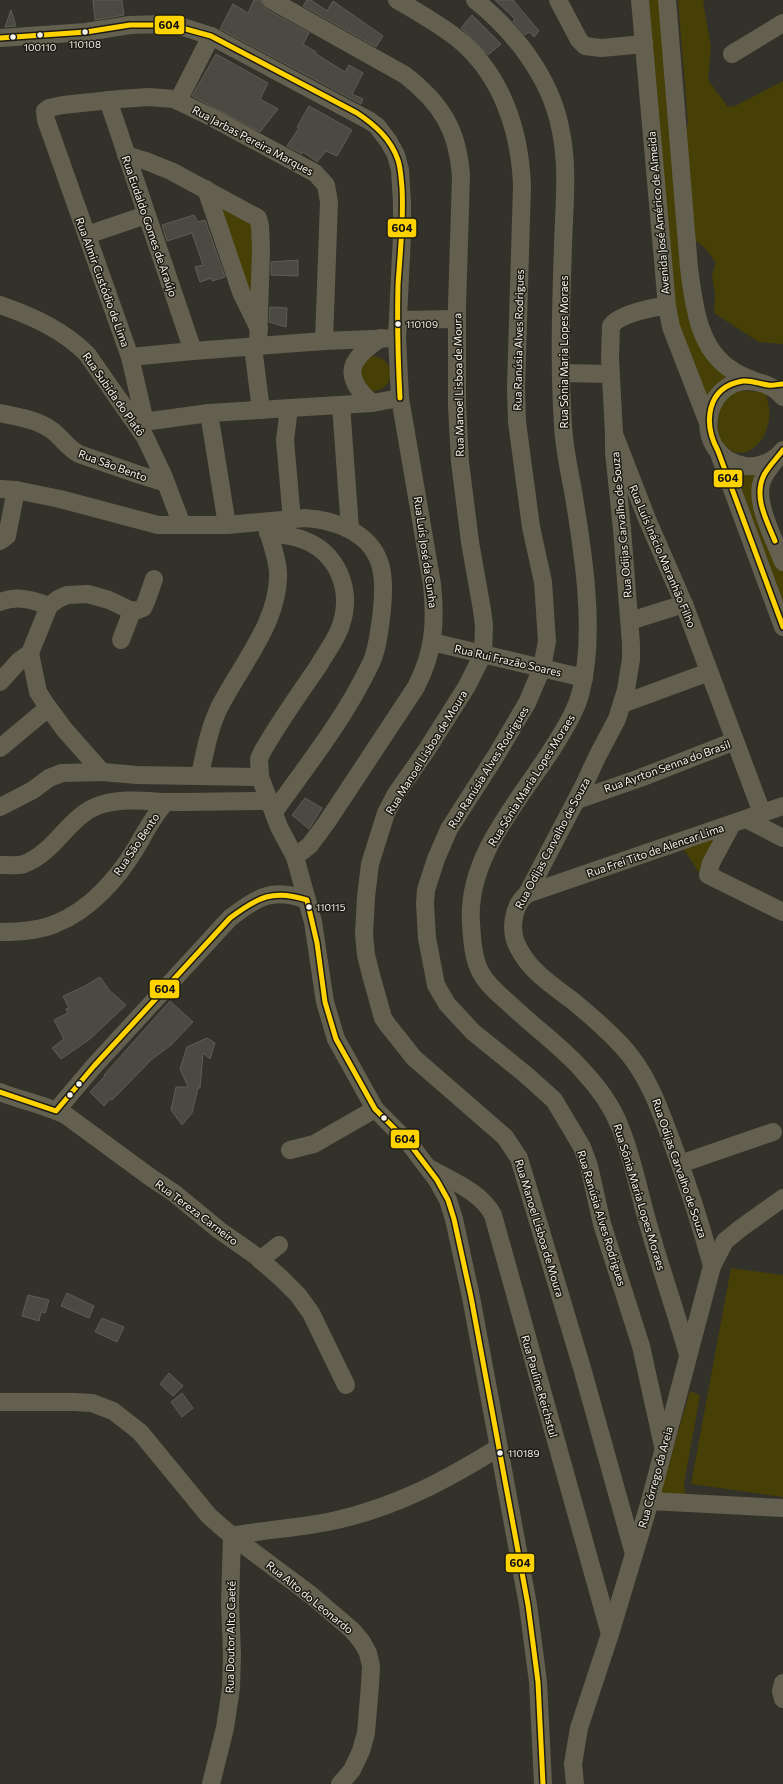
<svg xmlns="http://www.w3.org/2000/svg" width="783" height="1784" font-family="Commissioner,sans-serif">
  <rect width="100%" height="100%" fill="#33322a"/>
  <g fill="#463f06">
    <path d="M642,0h18l24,277 50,103 -28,28 -32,-88z"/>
    <path d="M678,0h28l-3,2 8,45 -3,33 20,27 7,-1 48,-25v263l-24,-2 -45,-29 1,-19 -3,-19 4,-12 -11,-15 -10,-8 -15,-94 8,-22z"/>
    <path d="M205,191l54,27 3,130z"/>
    <path d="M370,356c29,0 27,38 -2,35l-12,-24z"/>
    <path d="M734,390l31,2c18,43 -25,84 -45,46 -4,-7 -4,-17 -5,-25z"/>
    <path d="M726,464l28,6 3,7 26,93v45z"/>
    <path d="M721,833l-21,41 -18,-27z"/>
    <path d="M731,1268l52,7v222l-92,-13z"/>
    <path d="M690,1391l10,4 -16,89 2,13 -26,-3z"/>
  </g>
  <g fill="#4a4942" stroke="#5d5c55">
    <path d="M93,0h29l2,15 -29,5z"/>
    <path d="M254,0h7l1,5 4,4 43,24 -6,11 13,8v2l29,18 4,-7 14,8 -11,21 11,5 -2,5 -141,-75 13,-25 15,9z"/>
    <path d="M307,0h4l16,11 6,-10 50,35 -7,11 -73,-41z"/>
    <path d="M495,0h18l26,31 -5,6 -5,-5 -4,3 -12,-14 2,-2z"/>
    <path d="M11,10l5,16 -11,1z"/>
    <path d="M472,15l29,29 -13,11 -27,-27z"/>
    <path d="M216,54l52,29 -8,16 18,10 -18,23 -68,-36z"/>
    <path d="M309,106l43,24 -15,26 -11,-5 -9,11 -14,-10 -1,2 -15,-8 12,-18 -2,-1z"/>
    <path d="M194,215l4,7 7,-2 20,57 -13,4v-3l-12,4 -5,-15 8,-2 -11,-32 -25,8 -5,-16z"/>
    <path d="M298,260v16l-27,-1v-13z"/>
    <path d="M270,307l17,1 -1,19 -17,-5z"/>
    <path d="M305,798l17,10 -13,21 -17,-14z"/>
    <path d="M100,977l9,13 17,15 -36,34 -29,20 -9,-11 12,-9 -10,-19 14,-7 -2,-4 3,-1 -6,-12 22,-10z"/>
    <path d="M170,1001l23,21 -22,23 -20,15 -31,32 -8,8 -2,-1 -6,7 -14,-14 15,-16 -1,-1z"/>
    <path d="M207,1038l8,5 -5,16 -7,-6 -3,35h-2l-6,25 -10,12 -11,-15 5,-23h12l-8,-18 7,-22z"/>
    <path d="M67,1293l27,13 -5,12 -28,-12z"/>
    <path d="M28,1295l21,5 -4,13 -4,-1 -2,9 -17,-5z"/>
    <path d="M102,1318l22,9 -7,15 -22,-10z"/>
    <path d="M169,1373l14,13 -10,10 -13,-12z"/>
    <path d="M182,1393l11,15 -11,9 -11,-15z"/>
  </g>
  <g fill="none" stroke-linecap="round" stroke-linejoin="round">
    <g stroke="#63604f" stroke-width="18">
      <path d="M271,0l134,75c36,28 53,55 56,101l-4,130v99l3,57 10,80 12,68 2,15 -1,29 -16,32 -41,65 -30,43 -10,19 -16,51 -4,33 -2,37 2,21 5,20 12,43 4,6 27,34 91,79 14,21 63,210 52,186"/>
      <path d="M397,0c21,12 42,24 61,39 44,36 62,92 64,147l-6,202 1,34 14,105 12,55 4,59 -5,27 -15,35 -30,51 -48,75 -13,30 -10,31 -1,13 2,35 9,47 11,19 26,28 52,42 29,26 28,47 7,19 13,58 39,122 22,100"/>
      <path d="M475,0c39,31 75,77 85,127 9,39 4,80 3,119 -2,60 -4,120 0,179 1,23 6,44 10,66 10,60 23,141 8,200 -4,17 -13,32 -22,47 -33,56 -93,115 -88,185 1,16 2,36 10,50 7,13 20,23 31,33 23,22 50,41 71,65 15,16 29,35 37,56 13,31 19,67 29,100 12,43 27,85 39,128"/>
      <path d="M558,0l21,40 6,6 16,2 43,-4"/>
      <path d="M640,0l27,306 4,21 36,93"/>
      <path d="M667,0l22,268c5,37 9,81 43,102 7,5 15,8 23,11"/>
      <path d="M0,38l86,-6 44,-7 34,-1 19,3 28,9 159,85 7,5 12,16 7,13 4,15 2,33v32l-5,103 3,60 32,186c4,39 2,68 -16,103l-89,135 -17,23 -15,12"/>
      <path d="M732,54l51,-31"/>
      <path d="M108,100l85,251"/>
      <path d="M178,101l33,-65"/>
      <path d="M126,155l20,6 25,10 87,47 2,8 1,23 -3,98"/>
      <path d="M206,189l35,103 18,37"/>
      <path d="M87,235l59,-20"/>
      <path d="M0,305c32,11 63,25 87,49l58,83 18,38 19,50"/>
      <path d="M667,306c-14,1 -48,8 -56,20l-1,32 4,76 33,85 37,85 78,209"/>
      <path d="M398,320l58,-1"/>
      <path d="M253,347l8,63"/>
      <path d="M130,357l63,-6 131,-10 73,-3"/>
      <path d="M562,373l48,1"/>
      <path d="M783,397c-6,-7 -13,-12 -22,-14 -55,-16 -77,71 -16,83 14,2 30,-5 38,-16"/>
      <path d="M372,403c-31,-27 -23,-44 9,-65"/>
      <path d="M341,405l9,124"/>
      <path d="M289,408l-4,32 7,80"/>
      <path d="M0,413c17,4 36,6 50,16 11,7 17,19 29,25l58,20 29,9"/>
      <path d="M209,413l18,112"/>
      <path d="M145,422l-15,-65 -84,-237 -1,-9 4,-3 14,-3 57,-6 29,-2 25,2 39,19 102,55 11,12 3,17 -5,139"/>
      <path d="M136,423l73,-10 163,-10 28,-5"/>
      <path d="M614,434v18l8,77 9,115v15l-5,31 -9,29 -19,36 -15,32 -56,107c-15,12 -18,38 -8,55 12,23 34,37 54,52 17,14 34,29 49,45 26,28 38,64 51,99 15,40 28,80 39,121"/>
      <path d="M718,451l65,176"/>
      <path d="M777,458c-5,7 -12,14 -15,23 -8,22 13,59 21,81"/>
      <path d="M0,489l16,1 44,9 98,26h69l78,-7c30,2 65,14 75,46 5,16 3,38 1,54 -2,15 -4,34 -11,47 -25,53 -62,99 -96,147"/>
      <path d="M268,533c10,2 22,2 33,6 36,12 52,50 40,86 -4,14 -15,27 -22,40 -19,28 -40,57 -57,87l-3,7 1,18 19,50 16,30 18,65 12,80 11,37 39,70 34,34 28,37 11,20 6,19 17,78 57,308 10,77 5,102"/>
      <path d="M0,541l7,-5 9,-46"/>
      <path d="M0,602c17,-7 33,-2 49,4"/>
      <path d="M630,621l54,-17"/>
      <path d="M121,640l11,-29"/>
      <path d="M432,642l152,36"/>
      <path d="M0,682l19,-21 11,-8"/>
      <path d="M622,704l87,-32"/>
      <path d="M0,748l48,-40"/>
      <path d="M102,772l-38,-43 -19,-26 -7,-11 -8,-39 19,-47 9,-7 9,-4 21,-1 21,6 23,11 6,-1 5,-2 3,-6 8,-23"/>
      <path d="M200,775c5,-23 9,-46 19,-67 21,-42 61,-87 59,-136 -1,-17 -9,-34 -12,-50"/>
      <path d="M577,800l63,-22 95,-37"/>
      <path d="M0,807l33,-17 16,-12 13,-5 40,-1 35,3 123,2"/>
      <path d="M746,819l37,19"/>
      <path d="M732,824l-21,39 -3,12 75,37"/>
      <path d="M0,865c7,0 17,1 24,-1 31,-11 45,-49 76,-59 22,-7 44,-4 67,-3 34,0 68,-1 103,-1"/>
      <path d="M527,894l256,-88"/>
      <path d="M0,932c19,0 40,-1 57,-9 33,-13 61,-45 79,-75 10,-17 17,-32 30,-46"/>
      <path d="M0,1092c22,9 47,13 67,24l83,61 24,16 45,37 37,26 25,22 17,17 13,18 35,72"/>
      <path d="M56,1111l38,-45 136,-148c28,-21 42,-31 77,-18"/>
      <path d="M290,1150l24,-6 61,-35"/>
      <path d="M680,1164l93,-32"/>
      <path d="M431,1169c21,12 50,23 62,46l117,419"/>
      <path d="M260,1260l19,-15"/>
      <path d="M0,1402h74l18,1 21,8 27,21 69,84 23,20 79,59 41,35 10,12 6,11 3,13 -1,19 -4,48 -5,18 -9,19 -12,14"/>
      <path d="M650,1501l133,7"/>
      <path d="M232,1536c35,-7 71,-8 105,-16 61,-14 109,-40 161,-72"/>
      <path d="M783,1683l-2,8 2,8"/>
      <path d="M211,1784l14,-56 6,-40 1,-33 -2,-52 2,-67"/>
      <path d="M575,1784l-2,-20 6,-36 31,-94 40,-133 62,-235 13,-25 16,-13 42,-30"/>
    </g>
    <defs>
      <g id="bus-1">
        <path d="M0,38l86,-6 44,-7h41l40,11 146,77c18,12 34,26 41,47 3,9 3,19 4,28 2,32 -2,65 -4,97 -1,38 0,75 2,113"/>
        <path d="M783,384c-5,0 -10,2 -15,1 -8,-1 -17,-5 -25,-4 -37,6 -40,42 -25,70l65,176"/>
        <path d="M775,541c-8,-20 -22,-44 -11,-66 5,-9 13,-17 19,-25"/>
        <path d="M0,1092l56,19 38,-45 136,-148c28,-21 43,-29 77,-18l10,43 8,59 11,37 39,70 34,34 28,37 11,20 6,19 17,78 57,308 10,77 5,102"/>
      </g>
    </defs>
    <use href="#bus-1" stroke="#1d1c15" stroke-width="8"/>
    <use href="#bus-1" stroke="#ffd300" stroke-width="5"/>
  </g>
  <g fill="#f4f3e9" stroke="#1d1c15" stroke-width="1.5">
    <circle cx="85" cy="32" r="3.5"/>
    <circle cx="40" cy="35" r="3.5"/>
    <circle cx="13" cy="37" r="3.5"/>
    <circle cx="398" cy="324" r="3.5"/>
    <circle cx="309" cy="907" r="3.5"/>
    <circle cx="79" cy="1084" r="3.5"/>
    <circle cx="70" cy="1095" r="3.5"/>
    <circle cx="384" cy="1118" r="3.5"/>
    <circle cx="500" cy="1453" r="3.5"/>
  </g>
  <g text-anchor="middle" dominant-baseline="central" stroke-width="3" stroke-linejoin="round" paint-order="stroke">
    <g font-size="10" fill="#f4f3e9" stroke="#1d1c15" text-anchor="start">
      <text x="85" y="44" text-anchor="middle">110108</text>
      <text x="40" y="47" text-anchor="middle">100110</text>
      <text x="406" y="324">110109</text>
      <text x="316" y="907">110115</text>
      <text x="508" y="1453">110189</text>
    </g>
    <g font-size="11" fill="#f4f3e9" stroke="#1d1c15">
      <text transform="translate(253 140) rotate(28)">Rua Jarbas Pereira Marques</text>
      <text transform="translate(658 213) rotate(-95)">Avenida José Américo de Almeida</text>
      <text transform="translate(150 226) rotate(71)">Rua Eudaldo Gomes de Araújo</text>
      <text transform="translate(103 282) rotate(70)">Rua Almir Custódio de Lima</text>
      <text transform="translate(518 340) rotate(-89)">Rua Ranúsia Alves Rodrigues</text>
      <text transform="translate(563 352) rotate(-90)">Rua Sônia Maria Lopes Moraes</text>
      <text transform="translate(458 385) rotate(-91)">Rua Manoel Lisboa de Moura</text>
      <text transform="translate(114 394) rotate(55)">Rua Subida do Platô</text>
      <text transform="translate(113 465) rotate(20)">Rua São Bento</text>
      <text transform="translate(621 525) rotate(-95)">Rua Odijas Carvalho de Souza</text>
      <text transform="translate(426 552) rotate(82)">Rua Luís José da Cunha</text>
      <text transform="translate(663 556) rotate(67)">Rua Luís Inácio Maranhão Filho</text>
      <text transform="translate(508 660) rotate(13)">Rua Rui Frazão Soares</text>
      <text transform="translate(426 752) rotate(-58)">Rua Manoel Lisboa de Moura</text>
      <text transform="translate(667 766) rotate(-20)">Rua Ayrton Senna do Brasil</text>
      <text transform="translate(488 767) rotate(-58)">Rua Ranúsia Alves Rodrigues</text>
      <text transform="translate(531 780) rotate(-58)">Rua Sônia Maria Lopes Moraes</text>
      <text transform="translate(552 843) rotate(-62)">Rua Odijas Carvalho de Souza</text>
      <text transform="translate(136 844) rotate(-56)">Rua São Bento</text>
      <text transform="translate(655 850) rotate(-19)">Rua Frei Tito de Alencar Lima</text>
      <text transform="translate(680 1168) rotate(71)">Rua Odijas Carvalho de Souza</text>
      <text transform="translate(640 1197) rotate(73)">Rua Sônia Maria Lopes Moraes</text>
      <text transform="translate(197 1212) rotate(37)">Rua Tereza Carneiro</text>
      <text transform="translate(602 1218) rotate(73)">Rua Ranúsia Alves Rodrigues</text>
      <text transform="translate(540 1228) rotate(73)">Rua Manoel Lisboa de Moura</text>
      <text transform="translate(540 1386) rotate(74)">Rua Pauline Reichstul</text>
      <text transform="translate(655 1477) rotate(-75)">Rua Córrego da Areia</text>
      <text transform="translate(310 1597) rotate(39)">Rua Alto do Leonardo</text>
      <text transform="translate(230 1637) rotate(-89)">Rua Doutor Alto Caeté</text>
    </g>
  </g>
  <g stroke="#1d1c15" stroke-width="1.5">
    <rect x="154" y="15" width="31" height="20" rx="4" fill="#ffd300"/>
    <rect x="387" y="218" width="30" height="20" rx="4" fill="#ffd300"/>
    <rect x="713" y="469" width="30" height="19" rx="4" fill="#ffd300"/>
    <rect x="149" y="979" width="31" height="20" rx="4" fill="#ffd300"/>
    <rect x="390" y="1129" width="30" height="20" rx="4" fill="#ffd300"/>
    <rect x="505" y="1553" width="30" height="20" rx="4" fill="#ffd300"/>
  </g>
  <g font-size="11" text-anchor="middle" font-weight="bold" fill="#111">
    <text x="169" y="29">604</text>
    <text x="402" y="232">604</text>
    <text x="728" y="482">604</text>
    <text x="165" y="993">604</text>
    <text x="405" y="1143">604</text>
    <text x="520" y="1567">604</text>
  </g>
</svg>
